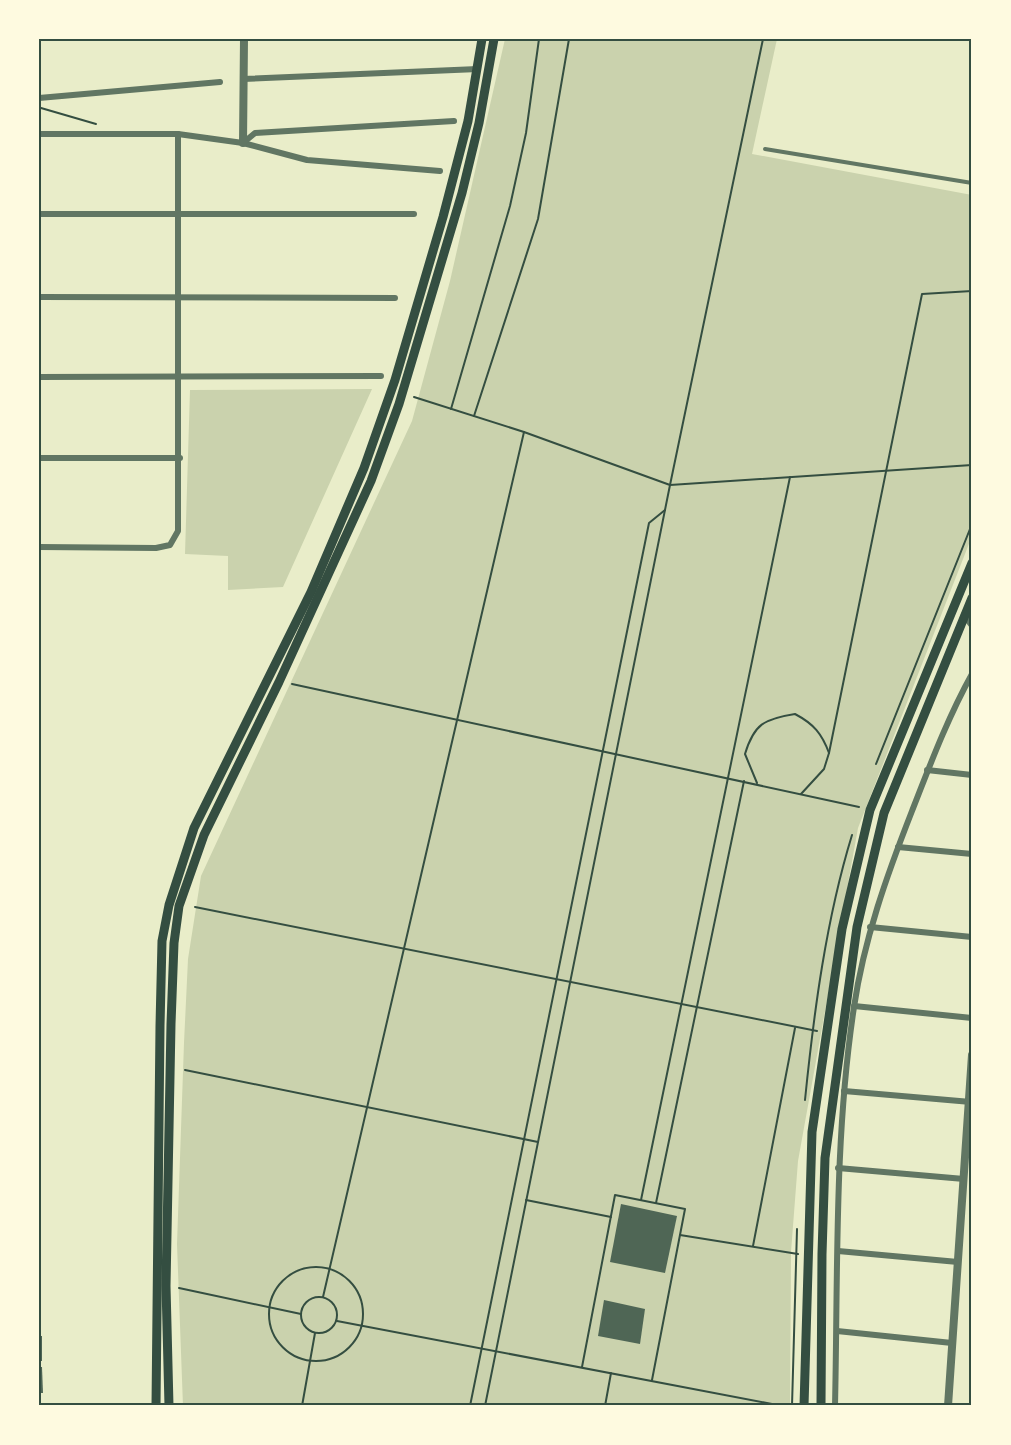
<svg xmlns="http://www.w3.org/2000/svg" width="1011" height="1445" font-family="'Alegreya Sans',sans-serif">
  <rect width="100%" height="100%" fill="#e9edc9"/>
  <g fill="#cad2ad">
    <path d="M505,39h272l-25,115 220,41v341l-114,292 -60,333 -7,91 -1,154h-607l-6,-162 7,-201 4,-84 13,-83 211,-455 38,-140z"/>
    <path d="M372,389l-89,198 -55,3v-34l-43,-2 5,-164z"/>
  </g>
  <g fill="#4f6655">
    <path d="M621,1204l56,12 -12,57 -55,-11z"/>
    <path d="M604,1300l41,9 -5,35 -42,-8z"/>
    <rect x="39" y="1336" width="3" height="25"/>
    <path d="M39,1367h3l1,26h-4z"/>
  </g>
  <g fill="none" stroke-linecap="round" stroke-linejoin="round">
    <g stroke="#344e41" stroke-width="2">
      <path d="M41,108l55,16"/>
      <path d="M414,397l110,35 146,53 302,-20"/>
      <path d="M451,409l59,-203 16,-73 13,-94"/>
      <path d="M474,416l64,-197 31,-180"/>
      <path d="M292,684l567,123"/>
      <path d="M876,764l96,-240"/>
      <path d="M757,783l-12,-29c9,-30 19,-35 50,-40 19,10 27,20 34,39"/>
      <path d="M801,794l23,-25 5,-16 93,-459 50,-3"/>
      <path d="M195,907l622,124"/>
      <path d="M185,1070l353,72"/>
      <path d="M805,1100c9,-89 21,-180 47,-265"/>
      <path d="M526,1200l85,17"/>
      <path d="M641,1200l149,-723"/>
      <path d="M656,1203l88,-422"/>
      <path d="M680,1235l118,19"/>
      <path d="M753,1246l42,-218"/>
      <circle cx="316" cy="1314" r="47"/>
      <path d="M179,1288l122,26"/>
      <circle cx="319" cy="1315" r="18"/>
      <path d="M323,1297l201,-865"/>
      <path d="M337,1321l435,83 -1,2"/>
      <path d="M582,1367l33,-172 70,14 -33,171"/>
      <path d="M302,1406l13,-73"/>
      <path d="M470,1406l179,-883 16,-13"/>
      <path d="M485,1406l185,-921 93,-446"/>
      <path d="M605,1406l6,-33"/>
      <path d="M792,1406l5,-177"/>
    </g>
    <path stroke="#617663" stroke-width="4" d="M765,149l207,34"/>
    <g stroke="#617663" stroke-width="6">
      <path d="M243,79l235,-10"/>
      <path d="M39,98l181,-16"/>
      <path d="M39,134h139l65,9 64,17 133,11"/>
      <path d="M243,143l12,-10 199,-12"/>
      <path d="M39,214h375"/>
      <path d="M39,297l356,1"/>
      <path d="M39,377l342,-1"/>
      <path d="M39,458h141"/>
      <path d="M39,547l117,1 14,-3 8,-14v-397"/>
      <path d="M927,770l45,5"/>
      <path d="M898,847l74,7"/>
      <path d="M870,927l102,10"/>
      <path d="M854,1006l118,12"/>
      <path d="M844,1091l127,11"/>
      <path d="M838,1168l126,11"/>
      <path d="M838,1251l120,11"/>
      <path d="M837,1331l115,12"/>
      <path d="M835,1406c3,-133 -1,-267 19,-399 10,-68 33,-132 58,-196 18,-46 36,-94 60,-137"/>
    </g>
    <g stroke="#617663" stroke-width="8">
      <path d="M243,143l1,-104"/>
      <path d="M965,615l7,9"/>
      <path d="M948,1406l24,-351"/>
    </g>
    <g stroke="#344e41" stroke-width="9">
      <path d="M156,1406l4,-380 2,-85 7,-36 25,-77 117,-236 53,-124 31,-88 48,-163 25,-96 14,-82"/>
      <path d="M169,1406l-3,-120 5,-262 3,-81 5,-37 25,-71 75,-153 92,-201 28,-77 63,-211 17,-70 15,-84"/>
      <path d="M804,1406l8,-274 30,-203 28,-119 102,-247"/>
      <path d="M821,1406l1,-152 3,-96 32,-231 27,-114 88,-215"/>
    </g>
  </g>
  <rect width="1011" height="1445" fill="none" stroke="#fefae0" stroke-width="81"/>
  <rect x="40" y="40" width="930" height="1364" fill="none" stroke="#344e41" stroke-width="2"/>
</svg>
